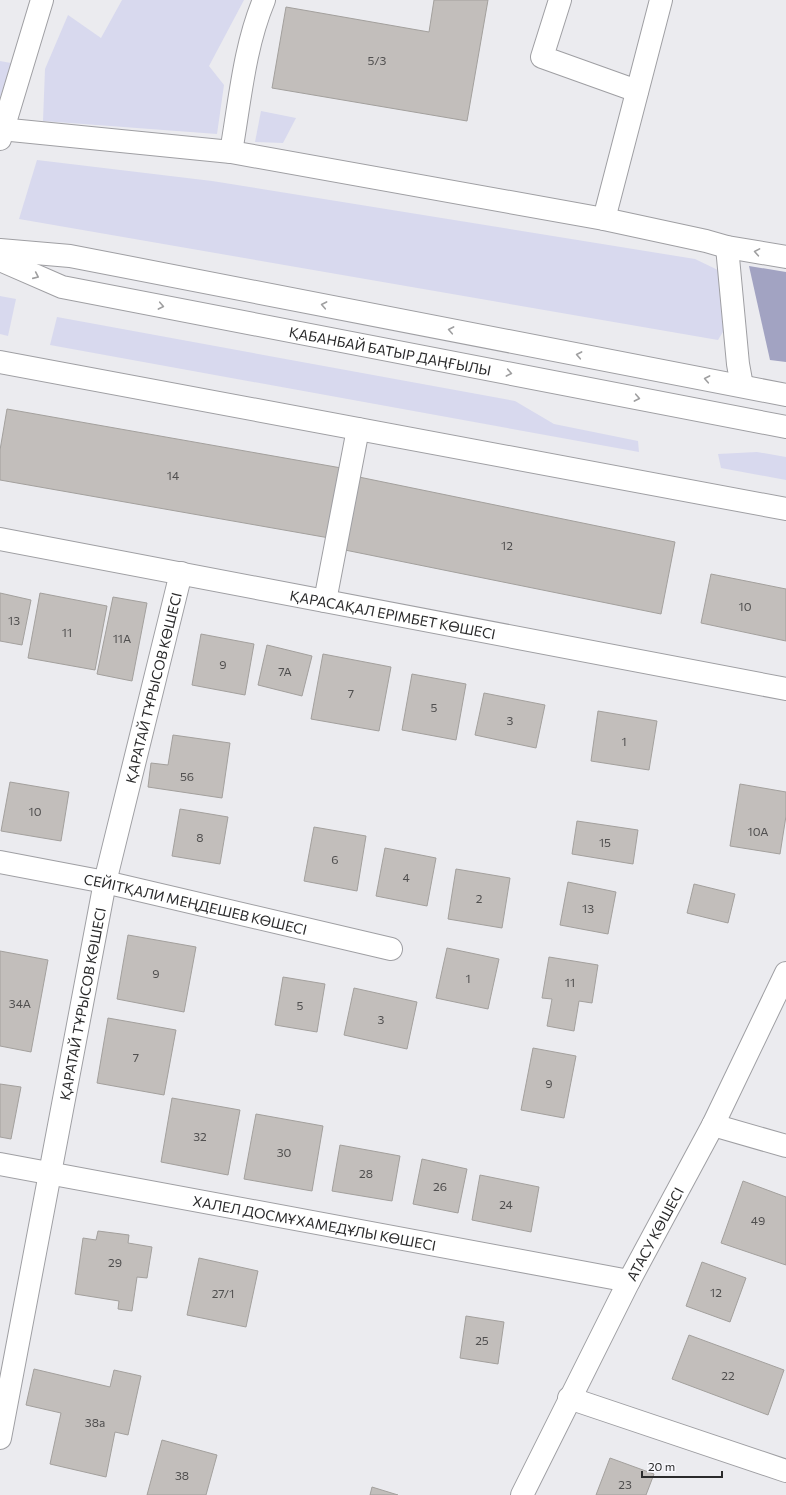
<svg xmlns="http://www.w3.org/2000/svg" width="786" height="1495" font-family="Commissioner,sans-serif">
  <rect width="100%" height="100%" fill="#ebebef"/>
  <g fill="#d8d9ee">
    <path d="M122,0h122l-35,66 15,19 -7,49 -174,-13 2,-52 23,-54 33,23z"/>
    <path d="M0,61l11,2 -11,35z"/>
    <path d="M261,111l35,7 -13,25 -28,-1z"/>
    <path d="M37,160l175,21 483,78 25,12 9,51 -11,18 -699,-121z"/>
    <path d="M0,296l16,3 -8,37 -8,-2z"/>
    <path d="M57,317l458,84 39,23 84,17 1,11 -589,-107z"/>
    <path d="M757,452l29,5v23l-65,-12 -3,-14z"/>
  </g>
  <path fill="#a2a3c2" d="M749,266l37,6v90l-16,-2z"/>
  <g fill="#c2bebb" stroke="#a3a09d">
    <path d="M434,0h54l-21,121 -195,-33 14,-81 143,25z"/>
    <path d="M7,409l340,60 -12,70 -335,-59v-30z"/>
    <path d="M354,476l321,66 -14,72 -321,-65z"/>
    <path d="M711,574l75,15v52l-85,-18z"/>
    <path d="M0,593l31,7 -9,45 -22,-4z"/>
    <path d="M40,593l67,13 -12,64 -67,-12z"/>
    <path d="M113,597l34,6 -15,78 -35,-7z"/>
    <path d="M201,634l53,10 -9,51 -53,-10z"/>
    <path d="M267,645l45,11 -10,40 -44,-11z"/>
    <path d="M323,654l68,13 -12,64 -68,-12z"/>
    <path d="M412,674l54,10 -10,56 -54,-10z"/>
    <path d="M484,693l61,12 -9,43 -61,-13z"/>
    <path d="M598,711l59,10 -8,49 -58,-9z"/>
    <path d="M173,735l57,8 -8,55 -74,-11 3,-24 17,2z"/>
    <path d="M10,782l59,10 -8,49 -60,-10z"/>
    <path d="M740,784l46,8v24l-6,38 -50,-8z"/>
    <path d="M180,809l48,8 -8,47 -48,-8z"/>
    <path d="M577,821l61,9 -5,34 -61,-10z"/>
    <path d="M314,827l52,9 -9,55 -53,-10z"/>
    <path d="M385,848l51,10 -9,48 -51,-10z"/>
    <path d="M456,869l54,9 -8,50 -54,-9z"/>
    <path d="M568,882l48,10 -8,42 -48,-9z"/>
    <path d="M694,884l41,10 -7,29 -41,-10z"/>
    <path d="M128,935l68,12 -12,65 -67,-13z"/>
    <path d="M447,948l52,11 -11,50 -52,-11z"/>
    <path d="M0,951l48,9 -17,92 -31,-6z"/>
    <path d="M549,957l49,8 -6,38 -13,-2 -5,30 -27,-5 5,-27 -10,-1z"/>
    <path d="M283,977l42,7 -8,48 -42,-7z"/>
    <path d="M354,988l63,14 -10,47 -63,-14z"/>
    <path d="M108,1018l68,12 -12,65 -67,-12z"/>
    <path d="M533,1048l43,8 -12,62 -43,-8z"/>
    <path d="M0,1084l21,3 -10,52 -11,-2z"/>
    <path d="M172,1098l68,12 -12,65 -67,-13z"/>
    <path d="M256,1114l67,12 -11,65 -68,-12z"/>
    <path d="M340,1145l60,11 -8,45 -60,-10z"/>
    <path d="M422,1159l45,10 -9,44 -45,-9z"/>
    <path d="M480,1175l59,12 -8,45 -59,-12z"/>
    <path d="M743,1181l43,16v68l-65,-22z"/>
    <path d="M98,1231l31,4 -1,8 24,4 -5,31 -10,-1 -5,34 -14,-2 1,-8 -44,-7 8,-56 13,2z"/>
    <path d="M199,1258l59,13 -12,56 -59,-12z"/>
    <path d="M702,1262l44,16 -16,44 -44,-16z"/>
    <path d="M466,1316l38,6 -6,42 -38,-6z"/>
    <path d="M689,1335l95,35 -16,45 -96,-36z"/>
    <path d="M34,1369l76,18 4,-17 27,6 -13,59 -13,-3 -9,45 -56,-13 11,-51 -35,-8z"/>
    <path d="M162,1440l55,15 -11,40h-59z"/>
    <path d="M610,1458l44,16 -8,21h-50z"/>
    <path d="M372,1487l26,8h-28z"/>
  </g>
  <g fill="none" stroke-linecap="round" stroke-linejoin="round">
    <defs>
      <g id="minor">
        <path d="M560,0l-18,57 95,34"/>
        <path d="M0,129l231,23 373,67 102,22 21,6 59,10"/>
        <path d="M0,139l42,-139"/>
        <path d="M231,152c9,-51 13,-104 33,-152"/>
        <path d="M604,219l57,-219"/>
        <path d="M727,247l11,117 4,22"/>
        <path d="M0,362l786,147"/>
        <path id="s1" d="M0,539l786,150"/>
        <path d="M325,601l33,-172"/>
        <path id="s2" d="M0,862l105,20 286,67"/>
        <path d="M713,1125l73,21"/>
        <path id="s3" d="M0,1164l629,117"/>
        <path d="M569,1398l217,73"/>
        <path id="s4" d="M0,1438l105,-556 76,-309"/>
        <path id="s5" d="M522,1495l107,-214 84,-156 73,-152"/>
      </g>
      <g id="major">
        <path d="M0,250l70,6 716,139"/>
        <path id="s6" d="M0,260l62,27 724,140"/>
      </g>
    </defs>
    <use href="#minor" stroke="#9f9fa3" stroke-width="24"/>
    <use href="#major" stroke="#9f9fa3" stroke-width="24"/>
    <use href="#minor" stroke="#fff" stroke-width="22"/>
    <use href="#major" stroke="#fff" stroke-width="22"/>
  </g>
  <defs><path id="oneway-chevron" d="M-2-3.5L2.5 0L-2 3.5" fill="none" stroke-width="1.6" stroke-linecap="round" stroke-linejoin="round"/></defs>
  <g stroke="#9f9fa0">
    <use href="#oneway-chevron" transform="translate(757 252) rotate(-170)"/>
    <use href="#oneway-chevron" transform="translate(36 276) rotate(24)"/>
    <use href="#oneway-chevron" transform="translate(324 305) rotate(-169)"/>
    <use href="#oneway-chevron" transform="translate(161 306) rotate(11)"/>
    <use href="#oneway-chevron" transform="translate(451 330) rotate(-169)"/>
    <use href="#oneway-chevron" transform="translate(579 355) rotate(-169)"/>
    <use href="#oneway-chevron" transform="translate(509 373) rotate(11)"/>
    <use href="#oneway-chevron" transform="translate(707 379) rotate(-169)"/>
    <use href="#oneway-chevron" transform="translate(637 398) rotate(11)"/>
  </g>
  <g text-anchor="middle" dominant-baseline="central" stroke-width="3" stroke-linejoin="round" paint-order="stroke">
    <g font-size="12" fill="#504f4f">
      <text x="377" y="60">5/3</text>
      <text x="173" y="475">14</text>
      <text x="507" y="545">12</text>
      <text x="745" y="606">10</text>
      <text x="14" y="620">13</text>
      <text x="67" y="632">11</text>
      <text x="122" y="638">11А</text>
      <text x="223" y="664">9</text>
      <text x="285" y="671">7А</text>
      <text x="351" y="693">7</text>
      <text x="434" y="707">5</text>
      <text x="510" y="720">3</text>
      <text x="624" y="741">1</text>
      <text x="187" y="776">56</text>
      <text x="35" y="811">10</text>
      <text x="758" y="831">10А</text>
      <text x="200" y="837">8</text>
      <text x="605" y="842">15</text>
      <text x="335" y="859">6</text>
      <text x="406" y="877">4</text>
      <text x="479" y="898">2</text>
      <text x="588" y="908">13</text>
      <text x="156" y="973">9</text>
      <text x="468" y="978">1</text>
      <text x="570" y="982">11</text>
      <text x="20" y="1003">34А</text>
      <text x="300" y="1005">5</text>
      <text x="381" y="1019">3</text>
      <text x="136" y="1057">7</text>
      <text x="549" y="1083">9</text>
      <text x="200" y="1136">32</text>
      <text x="284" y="1152">30</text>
      <text x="366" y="1173">28</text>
      <text x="440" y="1186">26</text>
      <text x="506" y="1204">24</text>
      <text x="758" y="1220">49</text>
      <text x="115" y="1262">29</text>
      <text x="716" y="1292">12</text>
      <text x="223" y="1293">27/1</text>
      <text x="482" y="1340">25</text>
      <text x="728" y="1375">22</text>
      <text x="95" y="1422">38а</text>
      <text x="182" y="1475">38</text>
      <text x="625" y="1484">23</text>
    </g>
    <g font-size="14" fill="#2a2a2b" stroke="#f8f8fd">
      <text stroke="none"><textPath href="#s6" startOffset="402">ҚАБАНБАЙ БАТЫР ДАҢҒЫЛЫ</textPath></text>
      <text stroke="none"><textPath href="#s1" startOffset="400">ҚАРАСАҚАЛ ЕРІМБЕТ КӨШЕСІ</textPath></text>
      <text stroke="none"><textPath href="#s4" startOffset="766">ҚАРАТАЙ ТҰРЫСОВ КӨШЕСІ</textPath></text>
      <text stroke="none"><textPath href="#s2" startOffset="200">СЕЙІТҚАЛИ МЕҢДЕШЕВ КӨШЕСІ</textPath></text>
      <text stroke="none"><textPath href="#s4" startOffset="442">ҚАРАТАЙ ТҰРЫСОВ КӨШЕСІ</textPath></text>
      <text stroke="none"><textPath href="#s3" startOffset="320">ХАЛЕЛ ДОСМҰХАМЕДҰЛЫ КӨШЕСІ</textPath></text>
      <text stroke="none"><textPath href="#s5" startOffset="293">АТАСУ КӨШЕСІ</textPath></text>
    </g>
  </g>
  <path d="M642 1471v6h80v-6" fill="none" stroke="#2a2a2b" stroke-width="2"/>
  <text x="648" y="1471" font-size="12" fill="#2a2a2b" stroke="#f8f8fd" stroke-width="3" paint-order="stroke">20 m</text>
</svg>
